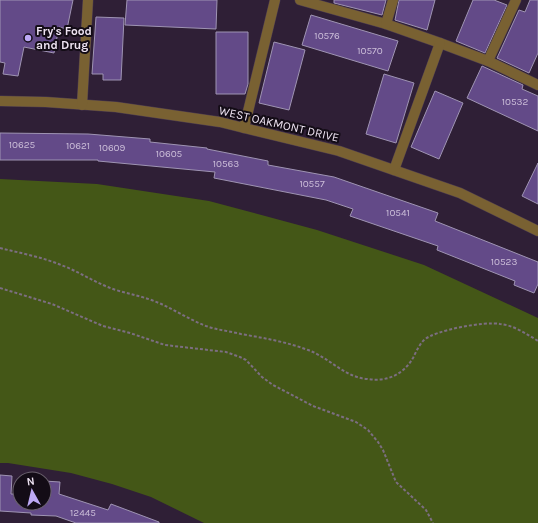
<svg xmlns="http://www.w3.org/2000/svg" width="538" height="523" font-family="Karla,sans-serif">
  <rect width="100%" height="100%" fill="#2f1f36"/>
  <path fill="#445717" d="M0,179l97,5 112,17 108,29 107,35 114,53v205h-334l-53,-26 -39,-13 -41,-11 -63,-10h-8z"/>
  <g fill="#634a88" stroke="#9f94b3">
    <path d="M0,0h73l-6,29 -8,-2 -5,26 -30,-6 -6,29 -15,-2 2,-11 -5,-1z"/>
    <path d="M127,0h90l-1,29 -91,-4z"/>
    <path d="M334,0h52l-4,15 -48,-12z"/>
    <path d="M399,0h36l-8,30 -32,-10z"/>
    <path d="M473,0h21l13,5 -22,48 -29,-12z"/>
    <path d="M530,0h8v53l-9,20 -32,-15 22,-48 6,2z"/>
    <path d="M311,15l87,26 -10,30 -86,-26z"/>
    <path d="M96,17l28,1 -3,62h-18v-6h-11z"/>
    <path d="M216,32h32v52l-3,10h-29z"/>
    <path d="M274,42l31,8 -16,60 -30,-7z"/>
    <path d="M482,66l41,19 -1,4 16,7v35l-71,-33z"/>
    <path d="M384,74l30,9 -18,60 -30,-9z"/>
    <path d="M435,91l28,12 -24,56 -28,-12z"/>
    <path d="M0,133l88,1 62,5v3l57,6v1l61,12v4l66,12 104,36 -3,8 103,41v22l-4,9 -20,-8 1,-4 -78,-31 1,-4 -88,-30 3,-7 -27,-9 -112,-22 1,-6 -117,-11v-1h-98z"/>
    <path d="M538,163v41l-16,-8z"/>
    <path d="M0,475l12,1 -1,18h9v9h24v-22l16,1 -1,12 49,16 3,-6 48,18v1h-83l-20,-7 -25,-1v-2l-31,-2z"/>
  </g>
  <g fill="none" stroke-linecap="round" stroke-linejoin="round">
    <defs>
      <g id="minor">
        <path d="M300,0l86,24 54,19 48,18 50,24"/>
        <path d="M386,24l7,-24"/>
        <path d="M488,61l28,-61"/>
        <path d="M0,101l46,1 70,5 104,15 24,6 95,23 121,42 78,38"/>
        <path d="M82,105l6,-105"/>
        <path d="M244,128l31,-128"/>
        <path d="M394,170l46,-127"/>
      </g>
    </defs>
    <use href="#minor" stroke="#4a3a50" stroke-width="11"/>
    <g stroke="#7c6e81" stroke-width="2" stroke-dasharray="3 2" stroke-linecap="butt">
      <path d="M0,248c20,5 42,9 61,17 19,7 36,19 55,25 13,4 25,6 38,11 18,7 34,18 52,25 11,4 23,5 35,8 23,4 46,8 67,16 22,8 36,27 59,29 20,3 36,-4 46,-21 3,-6 6,-13 11,-18 11,-10 61,-19 76,-16 13,1 27,10 38,17"/>
      <path d="M0,288l52,16 51,22 27,7 35,12 61,7 14,5 6,3 16,17 11,8 40,21 43,16 12,8 10,12 5,8 13,32 30,28 7,13"/>
    </g>
    <use href="#minor" stroke="#796132" stroke-width="10"/>
  </g>
  <circle fill="#bda9f5" stroke="#130c16" stroke-width="1.5" cx="28" cy="38" r="4"/>
  <g text-anchor="middle" dominant-baseline="central" stroke-width="4" stroke-linejoin="round" paint-order="stroke">
    <g font-size="10" fill="#cbbdd8">
      <text x="327" y="36">10576</text>
      <text x="370" y="51">10570</text>
      <text x="515" y="102">10532</text>
      <text x="22" y="145">10625</text>
      <text x="78" y="146">10621</text>
      <text x="112" y="148">10609</text>
      <text x="169" y="154">10605</text>
      <text x="226" y="164">10563</text>
      <text x="312" y="184">10557</text>
      <text x="398" y="213">10541</text>
      <text x="504" y="262">10523</text>
      <text x="83" y="513">12445</text>
    </g>
    <g font-size="12" font-weight="bold" fill="#eee3f2" stroke="#130c16" text-anchor="start">
      <text x="36" y="31">Fry's Food<tspan x="36" dy="14">and Drug</tspan></text>
    </g>
    <g font-size="12" fill="#eee3f2" stroke="#130c16">
      <text transform="translate(279 124) rotate(13)">WEST OAKMONT DRIVE</text>
    </g>
  </g>
  <g transform="translate(32 491) rotate(352)"><circle r="19" fill="#130c16" stroke="#6b626e"/>
  <path d="M0-3L7 15L0 10L-7 15Z" fill="#bda9f5"/>
  <text y="-6" font-size="11" font-weight="bold" text-anchor="middle" fill="#eee3f2">N</text>
  </g>
</svg>
